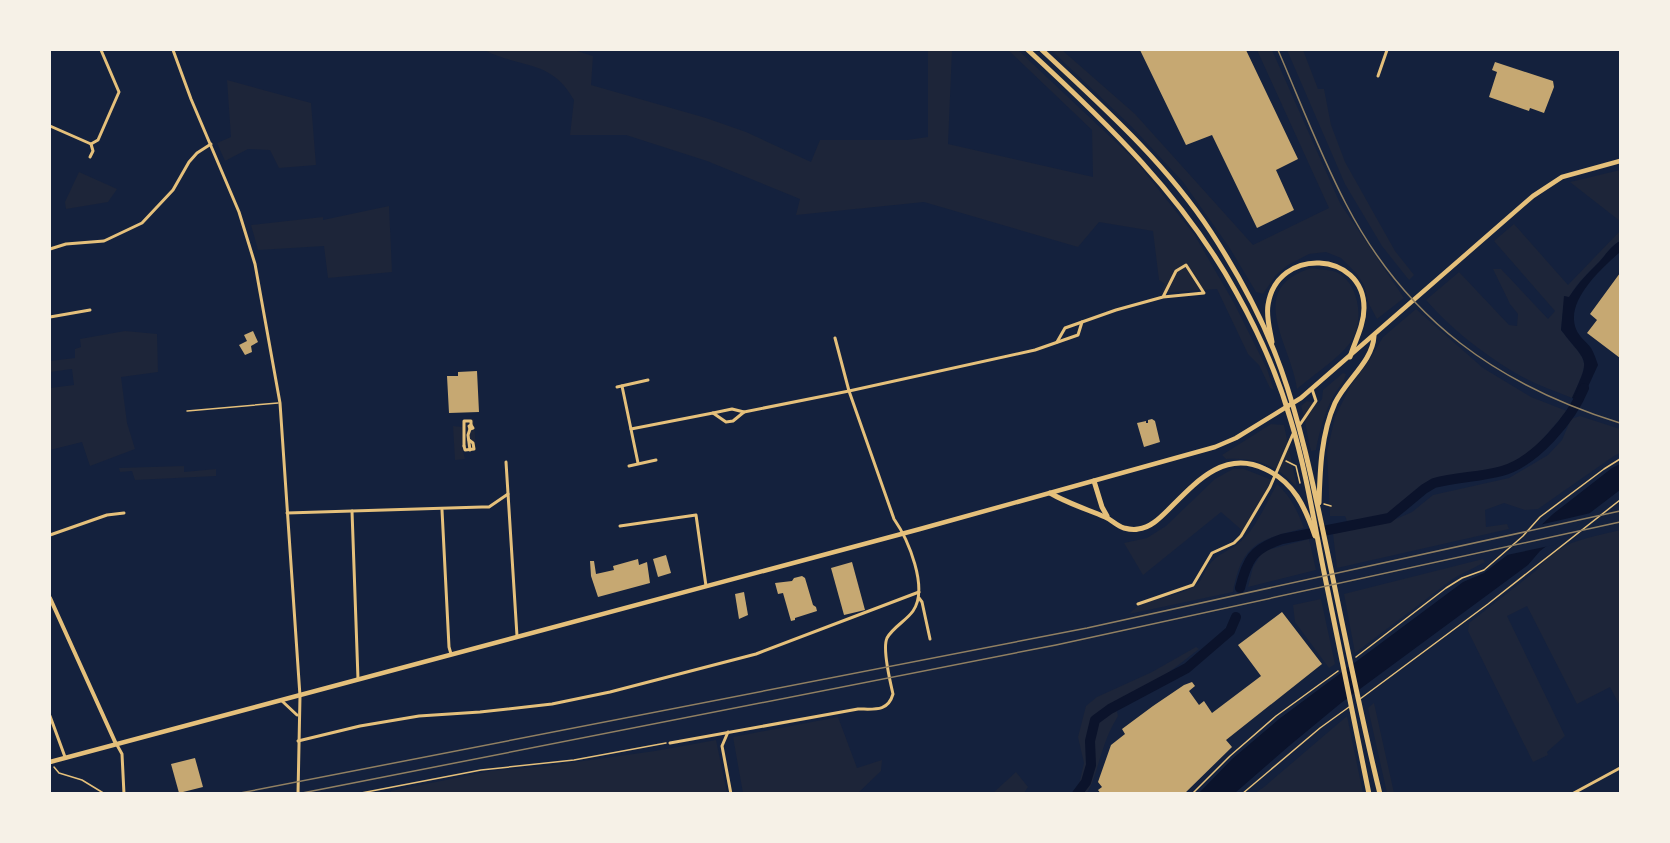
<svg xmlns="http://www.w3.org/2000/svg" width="1670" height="843" font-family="'Fira Sans Condensed',sans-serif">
  <rect width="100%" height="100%" fill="#14213d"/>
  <g fill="#1d2539">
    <path d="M484,50h90l19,6 -2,29 115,33 40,14 65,30 9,-22h87l21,-3v-87h24l-4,94 145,33 -1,-47 -84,-80h10l117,110 59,74 40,69 33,66 7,21 -4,-2 -11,-23 -11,-11 -31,-65 -56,4 4,-9 -6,-4 -6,-49 -54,-9 -21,25 -154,-45 -128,13 4,-16 -93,-38 -81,-26h-56l4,-35c-23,-41 -52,-31 -90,-50z"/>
    <path d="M1051,50h11l73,64 118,131 76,-37 -72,-158h15l68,153 64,95 -27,21 -8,-15 -5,-19 -7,-11 -16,-16 -15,-6 -17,2 -21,11 -12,10 -13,19 -7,-2 -27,-45 -46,-65 -51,-55z"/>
    <path d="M1287,50h16l15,39h6l7,36 14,37 50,89 19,24 -5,5 -27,-34 -37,-62z"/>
    <path d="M227,80l84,23 5,62 -37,3 -9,-18 -22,-1 -23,12 -8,-18 14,-6z"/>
    <path d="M1620,170v51l-50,-39z"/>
    <path d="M79,172l38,17 -9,13 -42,7 -1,-7z"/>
    <path d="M389,206l3,66 -64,6 -4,-32 -66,4 -7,-25 72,-8v3z"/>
    <path d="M1514,224l54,61 52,-54v10c-9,5 -13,12 -20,20 -12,12 -23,22 -31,37l-4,-2 -4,34c27,35 30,26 11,68 -20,-8 -41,-15 -60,-27 -31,-19 -62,-43 -86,-71l33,-28 50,53 8,1 1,-12 -8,-10 -17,-35h8l47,50 7,-8 -61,-70z"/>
    <path d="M1312,268c7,2 17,1 24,4 24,11 29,51 14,71 -11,15 -38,33 -53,46 -5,-43 -54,-101 15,-121z"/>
    <path d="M1416,309l67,59 48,29 36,14 -39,45 -20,9 -68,16 -17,7 -34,27 -42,6 -2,-5h-15l-3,-64 8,-35 16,-32 19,-26 13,-22z"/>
    <path d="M125,331l32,3 1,38 -37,5 6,46 8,26 -45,17 -8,-24 -32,8v-62l24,-3 -2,-16 -22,3v-11l25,-3v-9l6,-2 -1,-8z"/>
    <path d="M1343,373l3,1c-2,9 -10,16 -14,25 -8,15 -13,34 -16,51l-5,1c-4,-16 -5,-29 -10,-45l6,-5 12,2 3,-4 1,-9z"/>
    <path d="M1580,416l40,13v24l-6,3 -76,53 -13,1 -21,-7 -19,7 1,17 21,-3 2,5 -172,39 -4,-34 63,-15 16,-7 21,-17 76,-17 39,-23 14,-15 9,-21z"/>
    <path d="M463,419h11l2,32h-13l2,8 -10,1 -2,-34 9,1z"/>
    <path d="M1271,424l13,1 13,62c-21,-22 -41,-30 -71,-28l-4,-4z"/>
    <path d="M184,466v6l32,-3v7l-81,4 -3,-9 -12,1 -1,-4z"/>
    <path d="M1233,469h11l28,11 -29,51 -22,-19 -78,63 -19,-32 23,-5 19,-12 49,-47z"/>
    <path d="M1277,484c14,13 20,26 27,44 -44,12 -62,14 -71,64l-104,22c17,-18 44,-15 64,-27 10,-5 10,-15 16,-22 8,-11 20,-14 30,-22 17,-14 27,-40 38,-59z"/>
    <path d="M1620,530v176l-10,-19 -33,17 -50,-98 -20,10 58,120 -18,16 1,3 -15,7 -65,-131 1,-8 69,-54c18,-28 52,-31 82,-39z"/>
    <path d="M1309,539l7,31 -68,17 5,-20 10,-16z"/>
    <path d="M1483,559l2,3 -31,16 -99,75 -11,-59z"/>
    <path d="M1321,599l14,65 -6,4 -34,-46 -2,-17z"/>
    <path d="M1196,647l3,2 -44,34 -39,24 2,9c-7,11 -12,23 -16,36 -5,14 -7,28 -15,41h-4l-5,-4 6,-26 -6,-26 8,-31 11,-9 55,-25z"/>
    <path d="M1374,703l20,90h-7l-19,-85z"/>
    <path d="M1347,716l16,77h-108l9,-6z"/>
    <path d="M838,717l19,51 25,-8 -1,11 -23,22h-115l-10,-56z"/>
    <path d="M716,740l11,53h-336v-2l100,-20 56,-5 108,-15z"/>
    <path d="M1016,772l12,15 -4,6h-31z"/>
  </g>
  <g fill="#0b132b">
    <path d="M1620,241v11c-19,17 -55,49 -44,77 3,8 10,12 15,19 3,5 5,11 7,17l-17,37 -9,-4c19,-42 16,-33 -11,-68l3,-34 5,1c9,-14 19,-24 31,-36 7,-8 11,-15 20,-20z"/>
    <path d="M1620,464v26l-80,61 -12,14 -187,138 -52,43 -54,47 -37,1 34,-35 47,-40 184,-137 21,-9 35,-27 34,-32 59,-46z"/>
  </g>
  <path fill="#14213d" d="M1595,512l-41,33 -52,11 15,-12 18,-18z"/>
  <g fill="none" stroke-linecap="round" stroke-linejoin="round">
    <g stroke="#0b132b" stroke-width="10">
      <path d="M1240,588c7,-28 12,-39 42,-49l107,-21 35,-29 10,-6c23,-6 46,-6 68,-12 33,-9 70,-53 82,-83"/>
      <path d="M1077,794l9,-12 5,-17 -1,-24 5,-21 15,-11 77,-41 43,-37 6,-14"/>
    </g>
  </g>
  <g fill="#c6a872">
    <path d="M1140,50h106l52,109 -22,11 18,40 -37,18 -45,-93 -26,10z"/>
    <path d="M1495,62l58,19 1,6 -10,26 -14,-5 -1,3 -40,-14 8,-25 -5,-2z"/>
    <path d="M1620,273v85l-33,-25 10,-13 -7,-6z"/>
    <path d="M253,331l5,11 -7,4 1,6 -7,3 -6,-10 8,-4 -3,-6z"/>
    <path d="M477,371l2,41 -30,1 -2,-37h11v-4z"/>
    <path d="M1152,419l3,2 5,21 -16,5 -7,-24 9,-2v2h2v-3z"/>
    <path d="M666,555l5,18 -13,4 -5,-18z"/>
    <path d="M638,559l1,6 8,-3 3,21 -52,14 -7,-21 -1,-15h4l2,13 18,-4 -1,-4z"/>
    <path d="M852,562l13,48 -21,5 -13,-47z"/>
    <path d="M802,576l3,2 8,27 3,2 1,4 -22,7v2l-4,1 -8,-28 -5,1 -3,-11 17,-2 2,-3z"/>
    <path d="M744,592l4,23 -9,4 -4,-25z"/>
    <path d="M1282,612l40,52 -96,76 6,7 -48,47h-83l-3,-4 4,-3 -4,-5 13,-37 14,-11 -3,-5 31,-23 31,-21 8,-3 3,4 -6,5 10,14 5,-4 8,12 49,-37 -23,-31z"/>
    <path d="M195,758l8,29 -24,6 -8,-29z"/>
  </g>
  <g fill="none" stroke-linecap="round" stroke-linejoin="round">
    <g stroke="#e5c07b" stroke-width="1.5">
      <path d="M1286,461l10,5 4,17"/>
      <path d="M1324,504l7,2"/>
      <path d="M1356,657l90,-69 16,-10 22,-8 39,-34 17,-19 64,-48 16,-10"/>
      <path d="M54,767l5,6 23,7 23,14"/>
      <path d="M356,794l125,-24 93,-10 92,-17"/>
      <path d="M1192,794l38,-38 46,-40 62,-45"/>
    </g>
    <g stroke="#e5c07b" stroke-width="1.5">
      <path d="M187,411l91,-8"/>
      <path d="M1360,699l128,-95 132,-104"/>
      <path d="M1242,794l78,-66 29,-21"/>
    </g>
    <g stroke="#e5c07b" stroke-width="3">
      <path d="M173,50l18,49 48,113 16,52 25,139 20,293 -2,98"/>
      <path d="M1378,76l9,-26"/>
      <path d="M50,126l41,18"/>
      <path d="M90,157l3,-6 -2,-7 7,-4 21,-48 -18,-42"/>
      <path d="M50,249l16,-5 38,-3 38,-18 31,-33 16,-28 8,-9 14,-9"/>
      <path d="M50,317l40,-7"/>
      <path d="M1057,342l8,-14 51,-18 47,-13 41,-4 -18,-28 -10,6 -13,26"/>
      <path d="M622,386l16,77"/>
      <path d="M617,387l31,-7"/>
      <path d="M713,413l19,-4 12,3 105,-21 186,-41 43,-15 4,-13"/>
      <path d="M471,425l2,3 -3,1 -1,-3z"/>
      <path d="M1299,426l17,-25 -4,-12"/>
      <path d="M631,429l82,-16 13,9 7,-1 11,-9"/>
      <path d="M464,446v-25h7v4"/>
      <path d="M464,446l1,4 9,-1 -1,-6 -4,-3"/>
      <path d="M470,450l-2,-15 2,-6"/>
      <path d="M506,462l11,174"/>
      <path d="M629,466l27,-6"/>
      <path d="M442,510l7,137 2,7"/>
      <path d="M352,511l6,168"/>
      <path d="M287,513l195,-6h7l19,-13"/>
      <path d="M620,526l76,-11 10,71"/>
      <path d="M50,535l57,-20 17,-2"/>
      <path d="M919,598l3,4 8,37"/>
      <path d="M1138,604l55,-19 19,-32 22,-10 7,-7 29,-49 23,-53"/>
      <path d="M282,701l15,14"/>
      <path d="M50,716l15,41"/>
      <path d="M728,732l-6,14 9,48"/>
      <path d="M298,741l62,-15 59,-10 61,-4 72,-8 58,-12 146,-38 163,-62"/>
      <path d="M670,743l188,-34c16,0 30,3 35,-15 -3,-13 -11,-45 -6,-56 6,-11 19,-17 26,-27 16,-23 -5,-72 -19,-92l-45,-128 -14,-53"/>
      <path d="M117,745l5,9 2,40"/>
      <path d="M1572,794l48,-26"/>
    </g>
    <path stroke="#e5c07b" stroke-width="4" d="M50,598l66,146"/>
    <path stroke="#e5c07b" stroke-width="4.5" d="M50,762l870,-233 295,-82 21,-9 65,-40 232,-202 29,-19 58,-16"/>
    <g stroke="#e5c07b" stroke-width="5">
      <path d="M1028,50c78,72 156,147 208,242 23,41 42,84 55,129 15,49 23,101 33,151 15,74 30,147 45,222"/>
      <path d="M1042,50c61,57 123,112 169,182 28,43 53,89 70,137 21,59 33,120 46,181 17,81 33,163 53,244"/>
      <path d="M1272,342c-2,-12 -6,-25 -4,-37 9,-59 96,-54 96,3 0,17 -9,33 -14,49"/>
      <path d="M1094,481l8,26 5,9"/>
      <path d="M1050,493c17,10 36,16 55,24 7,3 12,9 19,11 4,1 10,2 14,1 12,-1 22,-11 30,-19 27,-27 56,-61 97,-41 29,13 40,38 50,67"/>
      <path d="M1319,503c1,-33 2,-69 16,-100 11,-23 38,-42 39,-67"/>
    </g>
    <g stroke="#918062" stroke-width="1.5">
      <path d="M1278,50c22,51 42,104 68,154 60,116 152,181 274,219"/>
      <path d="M235,794l852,-166 533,-117"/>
      <path d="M297,794l759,-149 564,-123"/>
    </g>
  </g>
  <rect width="1670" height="843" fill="none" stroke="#f6f1e7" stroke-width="102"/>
</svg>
